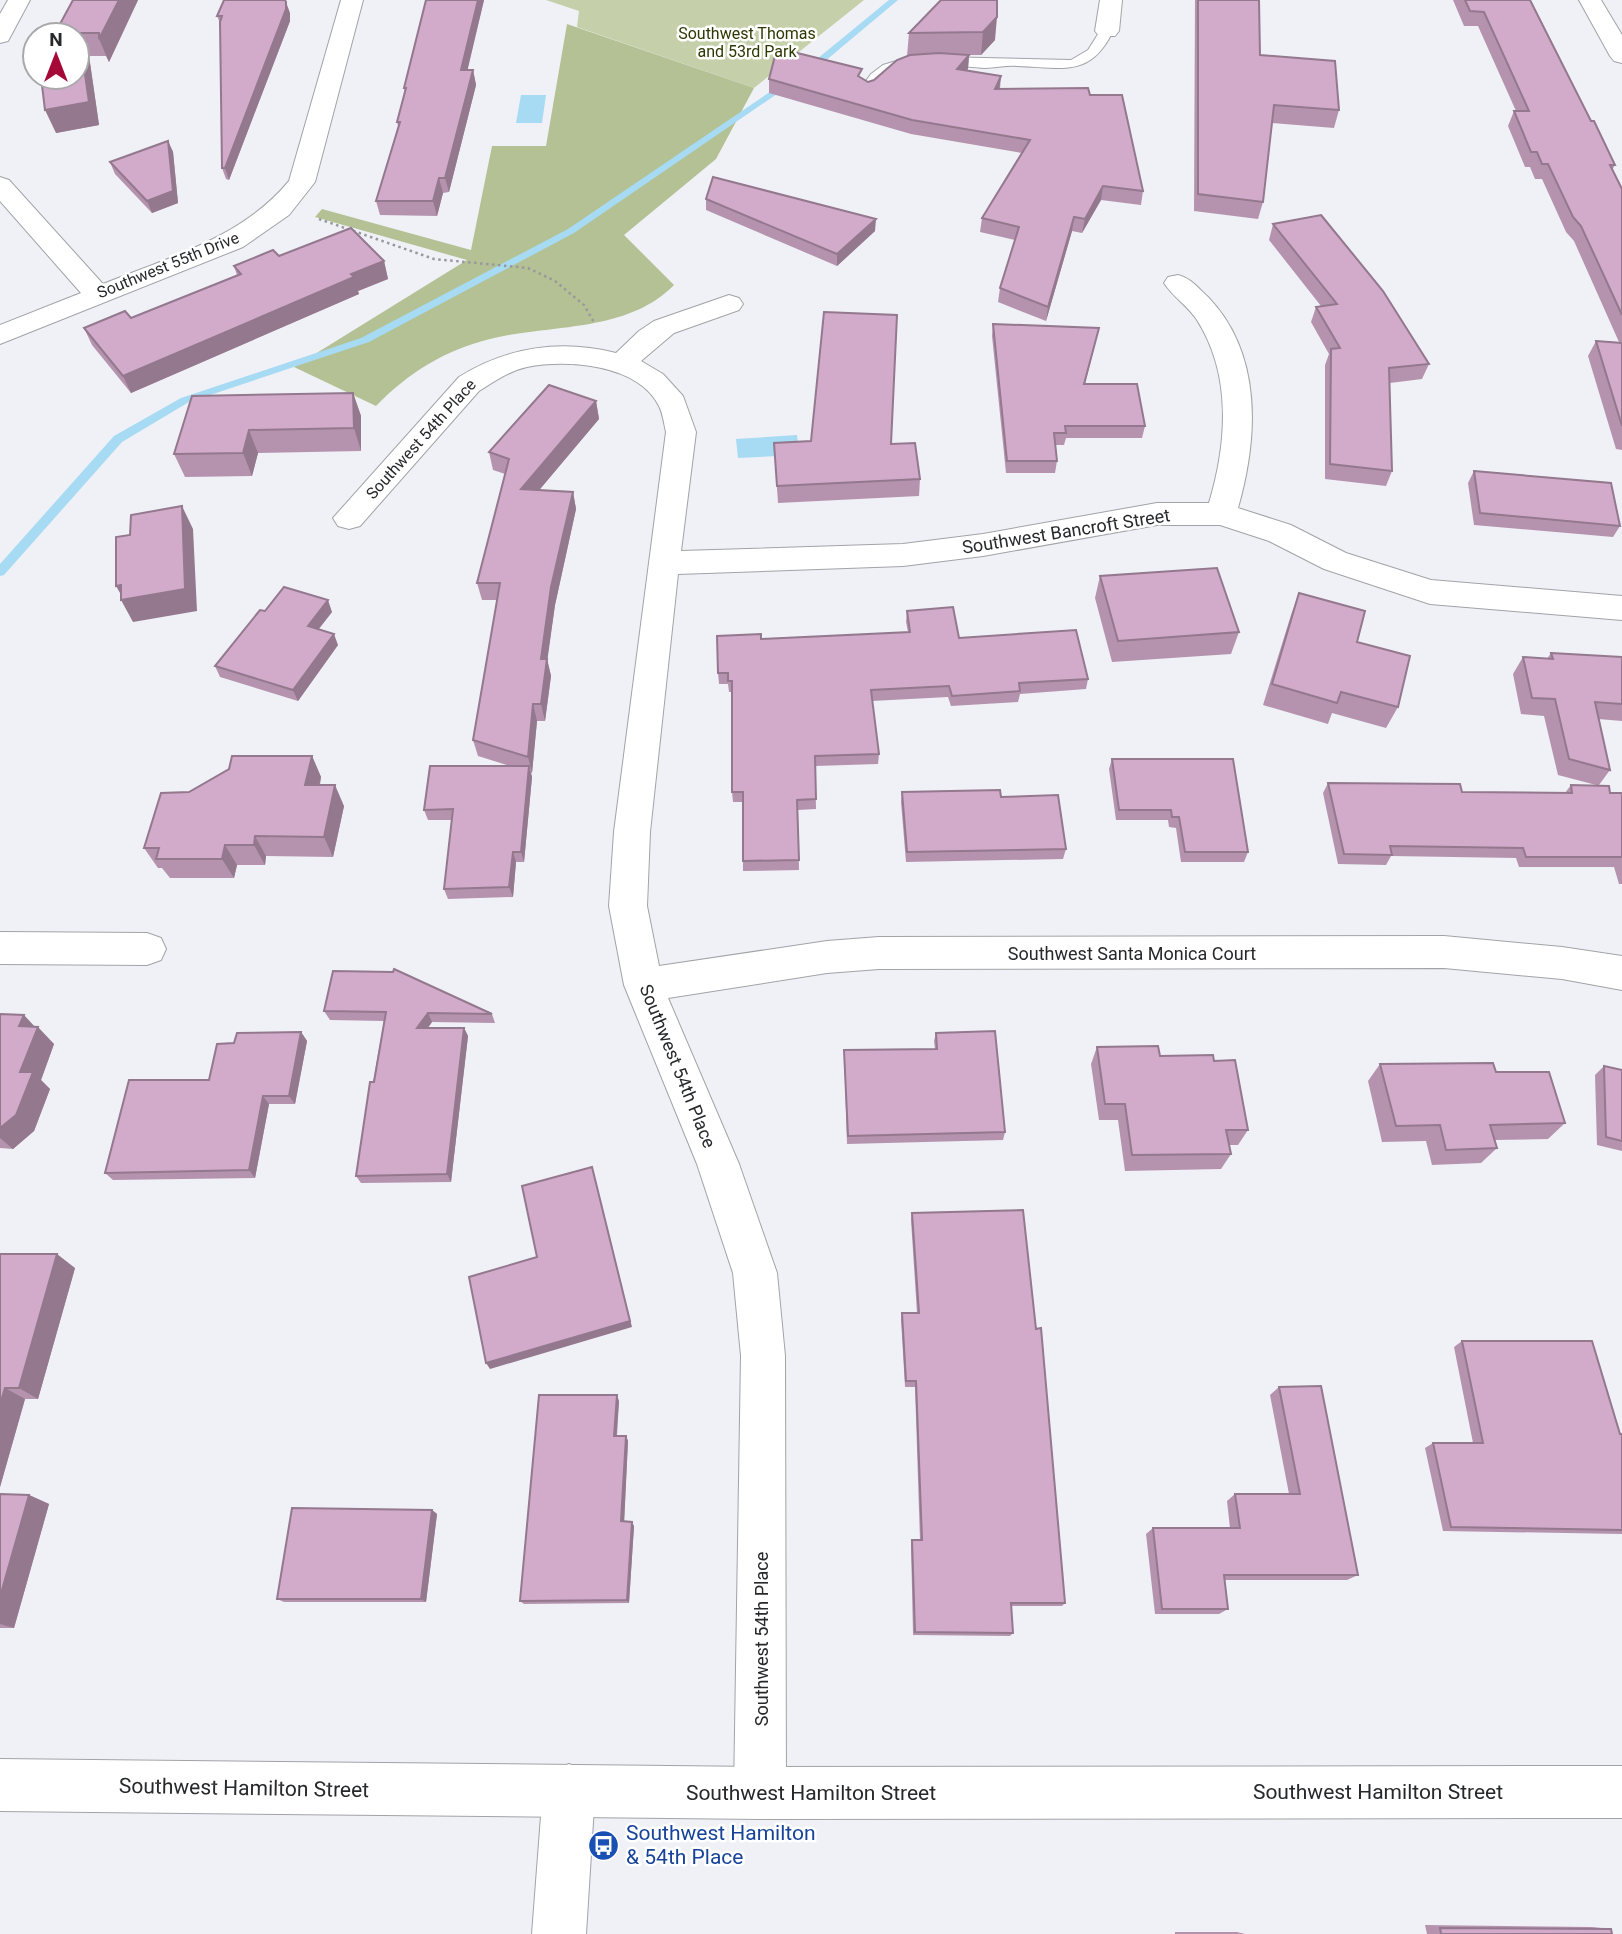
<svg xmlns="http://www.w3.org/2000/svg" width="1622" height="1934" font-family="Roboto,sans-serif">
  <rect width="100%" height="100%" fill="#eff1f6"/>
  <path fill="#c5d0aa" d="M546,0h318l-110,88 -177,-61 2,-16z"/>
  <path fill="#b4c194" d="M567,24l187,64 -38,71 -92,76 50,50c-47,48 -124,39 -184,54 -45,11 -82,34 -114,67l-82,-39 173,-107 -152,-43 7,-8 149,41 21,-104h54z"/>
  <g fill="#a7daf3">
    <path d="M521,95h25l-4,28h-26z"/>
    <path d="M797,435l2,20 -61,3 -2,-19z"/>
  </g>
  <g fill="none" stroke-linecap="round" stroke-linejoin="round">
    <g fill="#a7daf3" fill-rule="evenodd">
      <path d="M889,0h9l-86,72h-6v-4z"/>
      <path d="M786,81l7,2 -219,150 -205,109 -180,60 -67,40 -118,133 -4,1v-12l114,-128 67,-38 180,-60 207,-109z"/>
    </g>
    <defs>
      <path id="lane" d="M1107,27l6,4c-23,48 -52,36 -96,35 -10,-1 -21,2 -32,2 -40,-2 -87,-15 -113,24l-5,1 -7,-4 11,-15 12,-9 20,-6 36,-2 132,3 17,-10 14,-22z"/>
      <g id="street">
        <path d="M8,0h22l-22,41 -8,2v-29z"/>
        <path d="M341,0h22l-48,182 -26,33 -46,32 -243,97v-19l81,-32 -81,-92v-24l9,3 94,104c67,-27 139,-46 186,-103z"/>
        <path d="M1100,0h22l-3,31 -4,5h-16l-4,-5z"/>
        <path d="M1579,0h22l21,35v28l-8,-2 -4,-5z"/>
        <path d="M1178,275c13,3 20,13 30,22 55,57 50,141 30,211l53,17 55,28 85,27 191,16v24l-192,-16 -106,-35 -55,-28 -49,-16h-63l-174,31 -80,10 -225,8 -28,258 -3,74 12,60 168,-25 52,-4 565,-1 118,11 60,9v34l-60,-11 -118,-11 -565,1 -52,4 -159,25 71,166 38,109 8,83 1,437 -8,18 -18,8 -18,-8 -8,-18 7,-437 -8,-83 -36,-109 -73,-179 -15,-79 5,-74 52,-400c-2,-8 -3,-18 -7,-26 -21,-42 -92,-47 -132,-39 -18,4 -32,14 -48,24l-119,135 -11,3 -11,-3 -5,-8 126,-141c48,-30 102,-38 157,-24l23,-22 15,-10 75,-26 10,3 4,6 -4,6 -65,23 -33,28 22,13 20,22 13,36 -15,119 222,-7 80,-10 174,-31h52c18,-60 23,-128 -12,-183 -9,-14 -24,-23 -33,-37l4,-6z"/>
        <path d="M0,932l147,1 14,5 5,11 -5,11 -14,5 -147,-1z"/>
        <path d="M569,1764l18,8 8,18 -9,144h-54l11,-144 8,-18z"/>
      </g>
      <path id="secondary" d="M0,1759l760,8 862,-1v52l-862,1 -760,-8z"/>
    </defs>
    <use href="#lane" stroke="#a1a3a7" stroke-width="2"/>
    <use href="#street" stroke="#a1a3a7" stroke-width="2"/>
    <use href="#secondary" stroke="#a1a3a7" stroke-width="2"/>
    <path stroke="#98999d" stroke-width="2.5" stroke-dasharray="2.5 3.5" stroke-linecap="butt" d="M319,219l115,40 94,9 27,13 29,24 11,19"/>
    <use href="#lane" fill="#fff" fill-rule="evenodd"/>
    <use href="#street" fill="#fff" fill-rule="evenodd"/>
    <use href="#secondary" fill="#fff" fill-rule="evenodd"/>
  </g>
  <g fill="#b593af">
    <path d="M138,0l-29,62 -3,-6h-17l10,69 -43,8 -2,-98z"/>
    <path d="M426,0h58l-17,70h6l3,15 -27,107 -6,1 -6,23 -57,-1 -4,-14 22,-75 -1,-4 8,-30 -1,-4z"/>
    <path d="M941,0l54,40 -14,15h-12l-1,14 -1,1 34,6 -1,13 90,6 53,96 -2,14 -40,-5 -19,33 -10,-2 -26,90 -48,-19 2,-14 15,-48 -35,-8 2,-14 40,-65 -111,-19 -142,-41v-14l93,-1 6,4 6,-2 33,-24 2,-23z"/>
    <path d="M1195,0h64l1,55 79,55 -5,18 -62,-5 -9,79 -5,17 -64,-8z"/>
    <path d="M1453,0h77l61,121 24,44 -3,5 10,19v261l-6,-1 -28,-93 8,-15 23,1 -45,-101 -8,-9 -24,-53h-7l-5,-12h-5l-17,-41 6,-15h2l-38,-85h-14z"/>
    <path d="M290,13v8l-61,159 -3,-1 -4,-11 -2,-145 -3,-7z"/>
    <path d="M168,141l5,11 5,51 -26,10 -37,-39 -5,-12z"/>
    <path d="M706,199l169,32 -38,35 -131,-56z"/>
    <path d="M1273,224l156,140 -7,15 -32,4 2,88 -6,15 -61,-7v-114l4,-11 -18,-32 5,-15 5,-1 -52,-66z"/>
    <path d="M279,256l105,5 4,18 -30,12 1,3 -228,99 -39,-48 -8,-17 47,-10 106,-43 -3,-9z"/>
    <path d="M993,324l106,4 -14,56 60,42 -3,12h-76l-2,7h-9l2,16 -2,12h-49l-14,-137z"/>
    <path d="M353,393l8,23v35l-103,2 -6,23 -67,1 -11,-23z"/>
    <path d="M596,401l3,18 -60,71 34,2 3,17 -21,96 -8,54 4,17 -6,45h-8l-5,52h-1l1,4 -8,85h-8l-3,35 -65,2 -4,-10 8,-69h-24l-4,-10 86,-44 -32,-10 -5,-16 24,-140h-15l-5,-17 28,-109 -12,-4 -4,-18z"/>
    <path d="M774,443l117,1 29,35 -1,17 -141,7z"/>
    <path d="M1474,471l146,55 -7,11 -139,-12 -6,-42z"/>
    <path d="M1100,576l139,56 -8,22 -119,8 -17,-64z"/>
    <path d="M1299,593l58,49 41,65 -12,21 -54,-15 -4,11 -65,-19 28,-90z"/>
    <path d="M265,611l67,1 -13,17 19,16 -40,56 -78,-24 -5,-11z"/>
    <path d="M907,611l52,27 129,41 -2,10 -66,5 -2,8 -67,4 -3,-9 -76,4 7,53 -1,10 -63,2 1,43 -18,1 1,60 -56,1v-69h-10l-1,-10v-100h-3l-1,-8h-9l-1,-11 43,-34 147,-7 -2,-10z"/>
    <path d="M1551,653l71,4v64l-24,-2 12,51 -11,15 11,8h12v91h-3l-5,-17h-95l-3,-9 -125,-2 -5,9 -48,-1 -15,-71 5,-10 134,9 103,1 6,-8h25l-38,-10 -14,-59 -23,-2 -8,-40 10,-17 24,2z"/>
    <path d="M312,756l9,21 -1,8 24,21 -11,51 -67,-1 -1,9h-28l-3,13h-64l-8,-10h-4l-14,-20 45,-56z"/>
    <path d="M1112,759l136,93 -4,10h-63l-5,-34 -7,-1 -1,-7h-52l-7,-51z"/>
    <path d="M902,792l99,5 65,52 -3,10 -157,3 -5,-60z"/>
    <path d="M324,1011l168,3 3,9 -63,-1 -4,6h36l4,8 -17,146 -90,1 -5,-7 28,-155 -54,-1z"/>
    <path d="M0,1014l35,13 19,17 -13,36 9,9 -16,42 -21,18 -13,-1z"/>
    <path d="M301,1032l6,9 -12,63h-26l-14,74 -142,2 -8,-7 104,-93 25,-37z"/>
    <path d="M936,1033l69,99 -2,8 -156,4 -3,-94 91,-1 -1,-8z"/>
    <path d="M1097,1047l63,9 54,5 34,69 -10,15h-9l2,9 -10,15 -96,2 -7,-51h-19l-8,-56z"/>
    <path d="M1380,1064l116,8 69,51 -17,16 -53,1 2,8 -16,15 -49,2 -6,-24 -44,1 -14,-61z"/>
    <path d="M1604,1066l18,4v81l-25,-6 -2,-70z"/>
    <path d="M912,1213l153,390 -3,3h-51l2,27 -3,3 -97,-1 -2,-91 1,-4h8l-5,-153h-10l-4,-68 1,-6h15l-6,-93z"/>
    <path d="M0,1254l75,14 -37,131h-13l-25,88z"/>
    <path d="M1462,1341l158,93h2v100l-179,-3 -18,-83 8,-5h40l-19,-96z"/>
    <path d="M1279,1387l79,188 -11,5h-123l4,29 -9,5h-64l-9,-80 7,-6h77l-3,-27 8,-7h54l-19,-99z"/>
    <path d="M619,1401l-2,35h9l2,5 -4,80 10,5 -5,77 -105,1 -4,-3z"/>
    <path d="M0,1494l29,1 20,9 -35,124h-14z"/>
    <path d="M432,1510l5,4 -11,88h-142l-7,-3z"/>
    <path d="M1425,1925l167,2 19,2 1,5h-185z"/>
    <path d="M1175,1932h62l8,2h-70z"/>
  </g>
  <g fill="#93788e">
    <path d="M119,0h19l-29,62 -10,-23z"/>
    <path d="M478,0h6l-20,85 -3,-15z"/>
    <path d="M286,2l4,11v8l-61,159 -4,-12z"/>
    <path d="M997,17l-2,23 -14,15 2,-23z"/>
    <path d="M79,33l10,23 10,69 -43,8 -11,-23z"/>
    <path d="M969,55l-1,14 -12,14 1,-14z"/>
    <path d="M473,70l3,15 -27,107 -4,-14z"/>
    <path d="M1001,76l-2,14 -4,-1z"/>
    <path d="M168,141l5,11 5,51 -26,10 -5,-12z"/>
    <path d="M439,178l4,15 -6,23 -4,-15z"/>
    <path d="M1103,186l-2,14 -19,33 3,-14z"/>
    <path d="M1074,217l-2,14 -26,90 2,-14z"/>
    <path d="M876,219l-1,12 -38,35v-12z"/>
    <path d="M384,261l4,18 -30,12 1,3 -228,99 -8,-17 228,-102z"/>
    <path d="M353,393l8,23v35l-7,-23z"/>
    <path d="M596,401l3,18 -74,88 -4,-18z"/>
    <path d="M249,430l9,23 -6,23 -9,-23z"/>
    <path d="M573,492l3,17 -21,96 -9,65 1,-11 4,17 -6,45 -4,-17v-45l10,-72z"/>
    <path d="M182,506l11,23 4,82 -64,11 -12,-22h3l-8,-14z"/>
    <path d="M328,600l4,12 -20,25 -4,-11z"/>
    <path d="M334,634l4,11 -40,56 -5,-11z"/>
    <path d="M533,704l4,17 -5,52 -4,-16z"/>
    <path d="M312,756l9,21 -6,29 -10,-21z"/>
    <path d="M529,766l3,11 -8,85 -3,-10z"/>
    <path d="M335,785l9,21 -11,51 -9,-20z"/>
    <path d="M255,836l11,20 -1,9 -11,-20z"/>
    <path d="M225,845l12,20 -3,13 -12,-19z"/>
    <path d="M513,852l3,10 -3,35 -4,-10z"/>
    <path d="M428,1013l4,9 -11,15 -4,-9z"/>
    <path d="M24,1015l13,14 1,-2 16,17 -13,36 9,9 -16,42 -21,18 -13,-11v-10l20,-56 -1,-46z"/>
    <path d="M464,1028l4,8 -17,146 -4,-8z"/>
    <path d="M301,1032l6,9 -12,63 -6,-8z"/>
    <path d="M263,1096l6,8 -14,74 -6,-8z"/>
    <path d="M592,1167l40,160 -142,42 -4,-6z"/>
    <path d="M57,1254l18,14 -37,131 -19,-11z"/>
    <path d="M5,1388l20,11 -25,88v-83z"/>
    <path d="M617,1395l2,6 -3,40 -2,-5z"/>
    <path d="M626,1436l2,5 -4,84 -3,-4z"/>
    <path d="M29,1495l20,9 -35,124 -14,-4v-27z"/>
    <path d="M432,1510l5,4 -11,88 -5,-3z"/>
    <path d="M632,1522l2,4 -5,77 -2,-3z"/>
  </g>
  <g fill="#d2abcb" stroke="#93788e" stroke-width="2">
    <path d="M73,0h46l-20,39v-6h-20l10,69 -44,8 -4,-33h36v-42h-23z"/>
    <path d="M224,0h61l1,2v7l-61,159h-3l-2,-146 2,-6h-5z"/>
    <path d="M426,0h52l-17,70h12l-28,108h-6l-6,23h-57l24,-79h-3l9,-34h-2z"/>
    <path d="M941,0h56v17l-14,15 -74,1z"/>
    <path d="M1198,0h61l1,55 75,6 4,49 -65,-5 -11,97 -65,-8z"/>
    <path d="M1465,0h65l61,121h3l21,44h-5l12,24v126l-41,-89 -8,-9 -25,-53h-6l-5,-12h-6l-17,-41h15l-45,-99 -14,-1z"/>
    <path d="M777,48l85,21 -4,7 10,6 6,-2 23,-20 13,-5 29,-2 30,2 -12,14 44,7 -6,13 93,-1 2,7h32l21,96 -40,-5 -18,33 -11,-2 -26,90 -48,-19 19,-61 -37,-9 48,-78 -118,-20 -143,-41z"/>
    <path d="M168,141l5,50 -26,10 -37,-39z"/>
    <path d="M713,177l163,42 -39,35 -131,-55z"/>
    <path d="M1321,215l62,76 46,73 -40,4 3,103 -62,-7 1,-115 9,-1 -24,-41 21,-3 -64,-80z"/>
    <path d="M351,228l33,33 -33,13 3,3 -231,99 -39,-48 41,-17 6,7 110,-44 -7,-8 39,-16 6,6z"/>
    <path d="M824,312l73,3 -6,129 24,-1 5,36 -143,7 -3,-43 37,-2z"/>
    <path d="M993,324l106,4 -15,56h53l8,42h-80l1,7h-12l3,28h-50z"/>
    <path d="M1596,341l26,2v83z"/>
    <path d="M549,385l47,16 -75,88 52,3 -22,95 -10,72h6l-6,45h-8l-5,53 -55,-17 27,-157h-23l32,-124 -20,-7z"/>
    <path d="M353,393l1,35 -105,2 -6,23 -69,1 18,-58z"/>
    <path d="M1474,471l137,12 9,43 -140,-13z"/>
    <path d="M182,506l3,83 -64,11v-15l-5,1v-49l14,-2 1,-20z"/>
    <path d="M1217,568l22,64 -121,9 -18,-65z"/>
    <path d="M284,587l44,13 -20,26 26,8 -41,56 -78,-24 45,-56 5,1z"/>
    <path d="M1299,593l66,18 -8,31 53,14 -12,51 -57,-15 -4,11 -65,-19z"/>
    <path d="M953,607l6,31 117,-8 12,49 -69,4 1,8 -68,5 -3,-10 -78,4 8,64 -64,2 1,43 -19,1 2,60 -56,1v-69h-11v-111h-4v-8h-10l-1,-37 44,-2v5l149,-7 -3,-21z"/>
    <path d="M1551,653l71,4v47l-27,-2 15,68 -41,-11 -14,-60 -23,-1 -9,-41 30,2z"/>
    <path d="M232,756h80l-7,29h30l-11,52 -69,-1 -1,9h-29l-3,14h-66l3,-11h-15l17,-55 28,-1 40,-23z"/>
    <path d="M1112,759h121l15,93h-63l-6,-35h-7l-1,-7h-52z"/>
    <path d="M430,766h99l-8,86h-8l-4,35 -65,2 9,-80 -29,1z"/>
    <path d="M1328,783l132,1 2,8 110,1 -1,-8 38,1 1,7h12v64h-96l-3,-9 -133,-2 2,9 -48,-1z"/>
    <path d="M1000,790l1,7 57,-2 8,54 -159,3 -5,-60z"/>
    <path d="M394,969l98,45 -64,-1 -11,15h47l-17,146 -91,2 14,-94h4l12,-70 -62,-1 9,-40 60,1z"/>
    <path d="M0,1014l24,1 -5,11 19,1 -18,45h13l-17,43 -16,13z"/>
    <path d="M995,1031l10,101 -157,4 -4,-86 93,-1 -1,-16z"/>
    <path d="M301,1032l-12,64h-26l-14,74 -144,3 24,-93h80l8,-36 17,-1 3,-10z"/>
    <path d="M1158,1046l2,10 53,-1 1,6 21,-1 13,70h-22l5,24 -99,1 -7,-51h-20l-8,-57z"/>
    <path d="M1493,1063l3,9h53l16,51 -75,2 7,23 -51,2 -6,-25 -44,1 -16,-62z"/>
    <path d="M1604,1066l18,4v71l-16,-4z"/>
    <path d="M592,1167l38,154 -144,42 -17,-86 68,-20 -15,-71z"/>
    <path d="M1023,1210l13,119 5,-1 24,275h-54l2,30 -98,-1 -3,-92h10l-6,-159h-10l-4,-68h17l-7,-100z"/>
    <path d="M0,1254h57l-38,134h-14l-5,16z"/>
    <path d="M1462,1341h130l28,93h2v96l-171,-3 -18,-84h50z"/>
    <path d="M1321,1386l37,189h-134l4,34h-66l-9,-81h87l-5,-34h65l-21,-107z"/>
    <path d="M539,1395h78l-3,41h12l-5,85 11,1 -5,78 -107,1z"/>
    <path d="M0,1494l29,1 -29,102z"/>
    <path d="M292,1508l140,2 -11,89h-144z"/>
    <path d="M1440,1928l171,1 1,5h-171z"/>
  </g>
  <defs>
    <symbol id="bus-disc" viewBox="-11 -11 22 22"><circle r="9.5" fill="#1a4fb4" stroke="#fff"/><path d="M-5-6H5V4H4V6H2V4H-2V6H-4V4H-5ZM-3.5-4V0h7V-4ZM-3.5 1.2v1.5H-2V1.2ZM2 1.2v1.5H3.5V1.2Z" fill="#fff"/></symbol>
  </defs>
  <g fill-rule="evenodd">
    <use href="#bus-disc" x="586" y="1828" width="35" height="35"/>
  </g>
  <g text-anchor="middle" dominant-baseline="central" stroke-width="5" stroke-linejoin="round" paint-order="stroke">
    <g font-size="16" fill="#2e3803" stroke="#fff">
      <text x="747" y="33">Southwest Thomas<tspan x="747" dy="18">and 53rd Park</tspan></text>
    </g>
    <g font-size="16" fill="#27282a" stroke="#fff">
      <text transform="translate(168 265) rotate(-22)">Southwest 55th Drive</text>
      <text transform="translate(421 439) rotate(-48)">Southwest 54th Place</text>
    </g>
    <g font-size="18" fill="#27282a" stroke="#fff">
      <text transform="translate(1066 531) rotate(-9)">Southwest Bancroft Street</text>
      <text x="1132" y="953">Southwest Santa Monica Court</text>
      <text transform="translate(678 1066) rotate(68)">Southwest 54th Place</text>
      <text transform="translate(761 1639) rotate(-90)">Southwest 54th Place</text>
    </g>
    <g font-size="21" fill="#27282a" stroke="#fff">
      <text transform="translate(244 1788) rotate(1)">Southwest Hamilton Street</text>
      <text x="1378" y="1792">Southwest Hamilton Street</text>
      <text x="811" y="1793">Southwest Hamilton Street</text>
    </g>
    <g font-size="21" fill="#164399" stroke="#fff" text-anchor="start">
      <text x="626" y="1833">Southwest Hamilton<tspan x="626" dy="24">&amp; 54th Place</tspan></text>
    </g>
  </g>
  <g transform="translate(56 56)"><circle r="33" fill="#ffffff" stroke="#a9a9aa" stroke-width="2"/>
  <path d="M0-5L12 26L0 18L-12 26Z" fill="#a50937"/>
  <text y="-10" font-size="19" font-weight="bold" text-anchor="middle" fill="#27282a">N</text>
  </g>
</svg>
